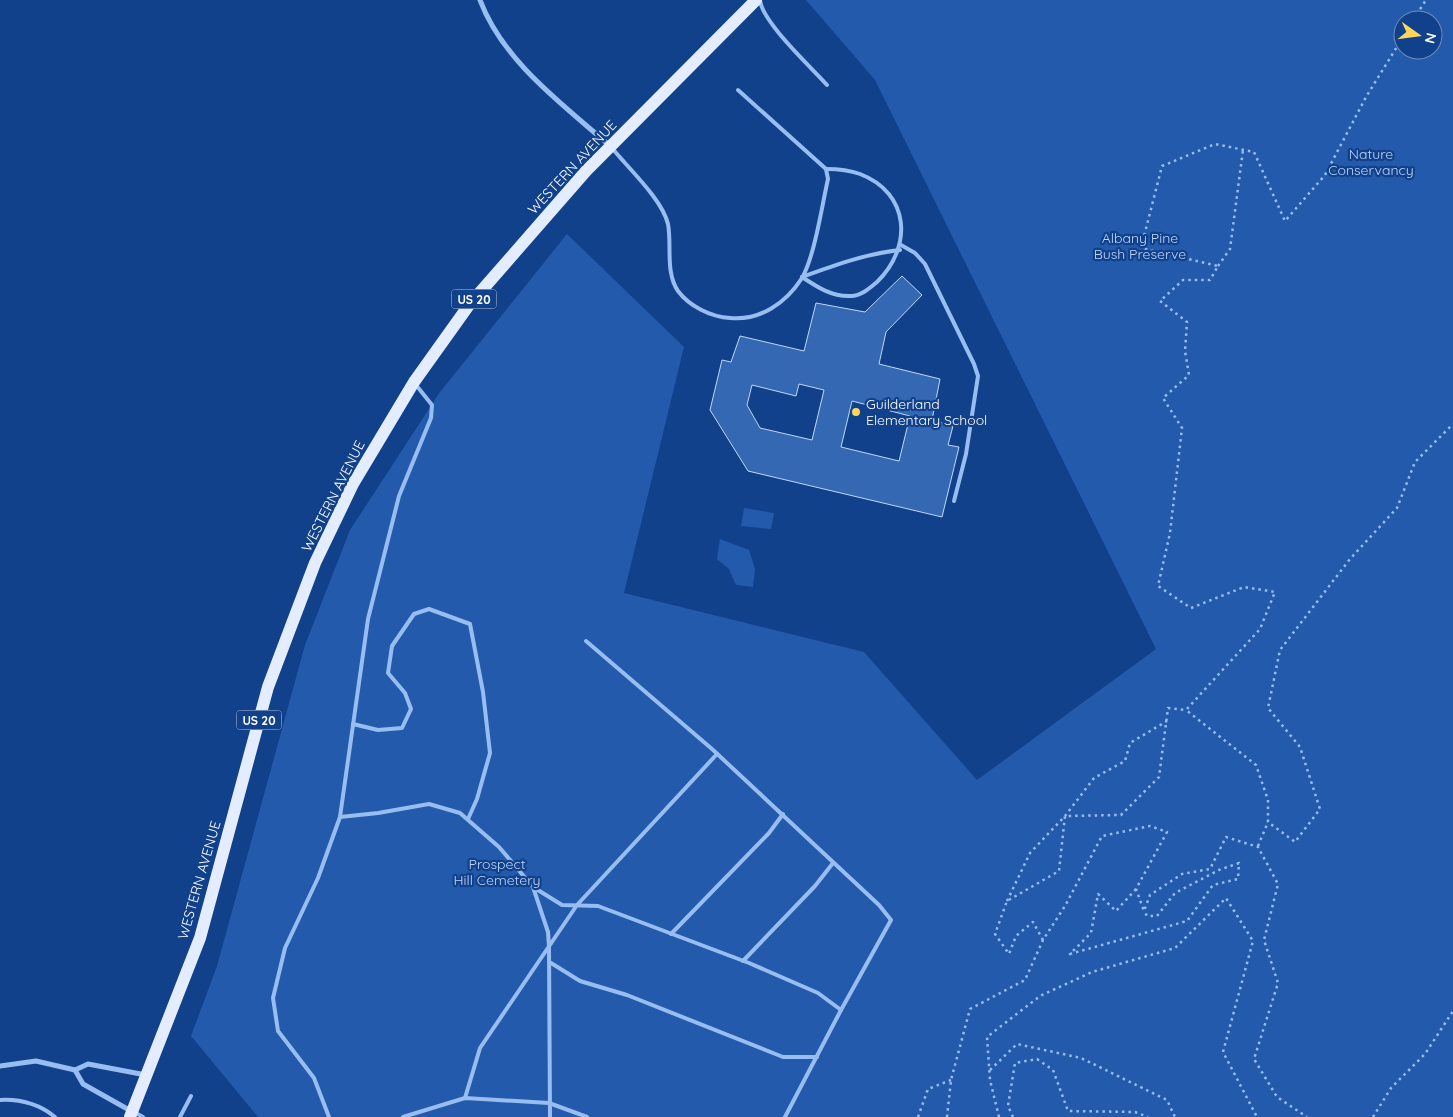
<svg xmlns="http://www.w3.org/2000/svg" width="1453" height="1117" font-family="Quicksand,sans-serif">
  <rect width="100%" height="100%" fill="#11418b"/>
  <g fill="#235aab" fill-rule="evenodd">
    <path d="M806,0h647v1117h-1195l-67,-81 26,-70 88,-321 45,-115 90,-138 127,-158 117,113 -60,246 240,59 113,128 179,-131 -281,-569zM1403,20h30v30h-30z"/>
    <path d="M744,508l30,5 -3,16 -30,-3z"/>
    <path d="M720,539l29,11 6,19 -2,18 -17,-2 -7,-16 -12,-10z"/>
  </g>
  <path fill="#3568b3" stroke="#bfd8fd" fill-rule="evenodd" d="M902,276l20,19 -36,37 -7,32 61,15 -8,41 21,6 -5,19 11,2 -17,70 -194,-46 -38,-61 12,-50 9,2 9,-26 64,15 12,-48 49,9zM799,384l25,6 -12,50 -52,-12 -13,-23 5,-20 44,11zM852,401l58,15 -11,45 -58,-14z"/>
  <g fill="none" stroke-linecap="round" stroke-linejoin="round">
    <g stroke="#98bdf1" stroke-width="2.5" stroke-dasharray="2.5 4" stroke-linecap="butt">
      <path d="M1413,20l13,-20"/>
      <path d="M1403,37l-37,60 -41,78 -40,46 -31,-69 -39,-8 -53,22 -21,82 77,18 -8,14h-27l-23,21 27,21 -2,29 4,24 -26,23 19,30 -12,105 -12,53 33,22 53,-21 31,5 -15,37 -74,81 70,55 12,35v22l27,20 25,-33 -20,-62 -32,-39 12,-58 70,-91 47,-51 18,-46 38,-38"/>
      <path d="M1218,266l12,-17 13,-99"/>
      <path d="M1258,846l10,-24"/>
      <path d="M1136,889l-20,22 -18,-17 -7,39 -21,21 117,-33 26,-36 25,-6 1,-16 -20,7 -44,23 -18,23h-10l-3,-5"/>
      <path d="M1007,901l23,-48 35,-37 29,-38 31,-17 5,-18 37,-22"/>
      <path d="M1043,940l-10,-18 -17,14 -7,18 -14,-20 12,-33 52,-30 6,-55 56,-1 38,-38 9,-69 18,2"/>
      <path d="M990,1070l27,-26 64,14 86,42 8,17"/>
      <path d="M918,1117l10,-28 23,-9"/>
      <path d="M947,1117l4,-37 19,-71 55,-29 18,-40 22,-34 37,-70 48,-10 17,6 -31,57 8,22 6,-16 32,-21 28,-5 16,-32 32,10 20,37 -14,56 14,43 -24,76 23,38 30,20"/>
      <path d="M999,1117l-9,-37 -3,-43 53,-41 52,-24 83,-24 51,-50 27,43 -30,111 34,65"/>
      <path d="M1013,1117l-5,-11 7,-43 22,-4 16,11 15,41 67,1 13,5"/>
      <path d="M1373,1117l18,-29 34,-34 28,-43"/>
    </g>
    <g stroke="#98bdf1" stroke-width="4">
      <path d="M760,0c2,22 51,67 67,85"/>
      <path d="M612,148c16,20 50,51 56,76 4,21 -3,48 10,67 11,15 33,26 52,27 30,3 56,-15 72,-40 13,-23 20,-73 26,-99l-2,-10 -88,-79"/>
      <path d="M901,245l14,8 10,11 49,100 4,12 -12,78 -12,47"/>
      <path d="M802,277c15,10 30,20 49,19 10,0 19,-8 26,-14 36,-35 33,-89 -17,-108 -11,-4 -22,-5 -34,-5"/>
      <path d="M802,277c33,-12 63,-23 98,-27"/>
      <path d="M586,641l126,108 167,156 12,15 -50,90"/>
      <path d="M353,724l25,6 24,-2 9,-19 -6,-16 -17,-20 4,-27 22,-32 15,-5 41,15 13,68 7,61 -13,46 -9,20"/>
      <path d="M340,817l38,-4 51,-9 31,9 39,34 34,40 29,18 36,1 151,57 69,30 23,17 -56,107"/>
      <path d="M533,887l15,45 1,14 1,171"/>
      <path d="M671,934l98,-101 14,-19"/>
      <path d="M743,961l72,-75 18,-23"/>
      <path d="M551,963l29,18 47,14 156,62h34"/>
      <path d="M465,1098l15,-50 97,-143 140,-151"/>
      <path d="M0,1100c20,-1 39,4 55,17"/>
      <path d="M134,1112l9,5"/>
      <path d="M180,1117l11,-21"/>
      <path d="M329,1117l-15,-39 -36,-47 -5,-33 12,-50 33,-70 22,-61 28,-198 31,-123 32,-78 1,-13 -16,-20"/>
      <path d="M403,1117l62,-19 84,5 38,14"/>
    </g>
    <g stroke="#98bdf1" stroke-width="5">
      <path d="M480,0c23,61 81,103 129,145"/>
      <path d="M0,1066l36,-5 39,9 13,-6 58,11"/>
      <path d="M75,1070l8,14 48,27"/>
    </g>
    <path stroke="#e3edff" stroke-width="12" d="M130,1117l70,-179 68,-251 47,-124 38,-79 61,-102 55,-77 117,-134 170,-171"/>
  </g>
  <circle fill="#ffd659" stroke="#11418b" stroke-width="2" cx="856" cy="412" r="5"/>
  <g text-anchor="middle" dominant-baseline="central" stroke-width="4.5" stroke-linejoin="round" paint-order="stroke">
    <g fill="#11418b" stroke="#b8c6dc" stroke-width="1">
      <rect x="451.5" y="289.5" width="45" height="19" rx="4"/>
      <rect x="236.5" y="710.5" width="45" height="19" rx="4"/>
    </g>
    <g font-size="12" font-weight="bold" fill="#fff">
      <text x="474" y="299">US 20</text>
      <text x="259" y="720">US 20</text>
    </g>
    <g font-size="14" fill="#bfd8fd" stroke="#11418b">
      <text x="1371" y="154">Nature<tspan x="1371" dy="16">Conservancy</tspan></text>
      <text x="1140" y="238">Albany Pine<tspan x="1140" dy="16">Bush Preserve</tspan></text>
      <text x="497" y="864">Prospect<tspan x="497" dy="16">Hill Cemetery</tspan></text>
    </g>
    <g font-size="14" fill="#fff" stroke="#11418b">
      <text transform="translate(572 167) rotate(-47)">WESTERN AVENUE</text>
      <text transform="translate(333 496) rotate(-63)">WESTERN AVENUE</text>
      <text transform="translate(199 880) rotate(-74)">WESTERN AVENUE</text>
    </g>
    <g font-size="14" fill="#fff" stroke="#11418b" text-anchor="start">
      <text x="866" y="404">Guilderland<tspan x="866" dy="16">Elementary School</tspan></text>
    </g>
  </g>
  <g transform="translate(1418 35) rotate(104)"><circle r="24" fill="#11418b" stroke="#708db9"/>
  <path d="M0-4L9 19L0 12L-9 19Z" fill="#ffd659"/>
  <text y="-8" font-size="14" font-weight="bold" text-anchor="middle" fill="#ffffff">N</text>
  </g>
</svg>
